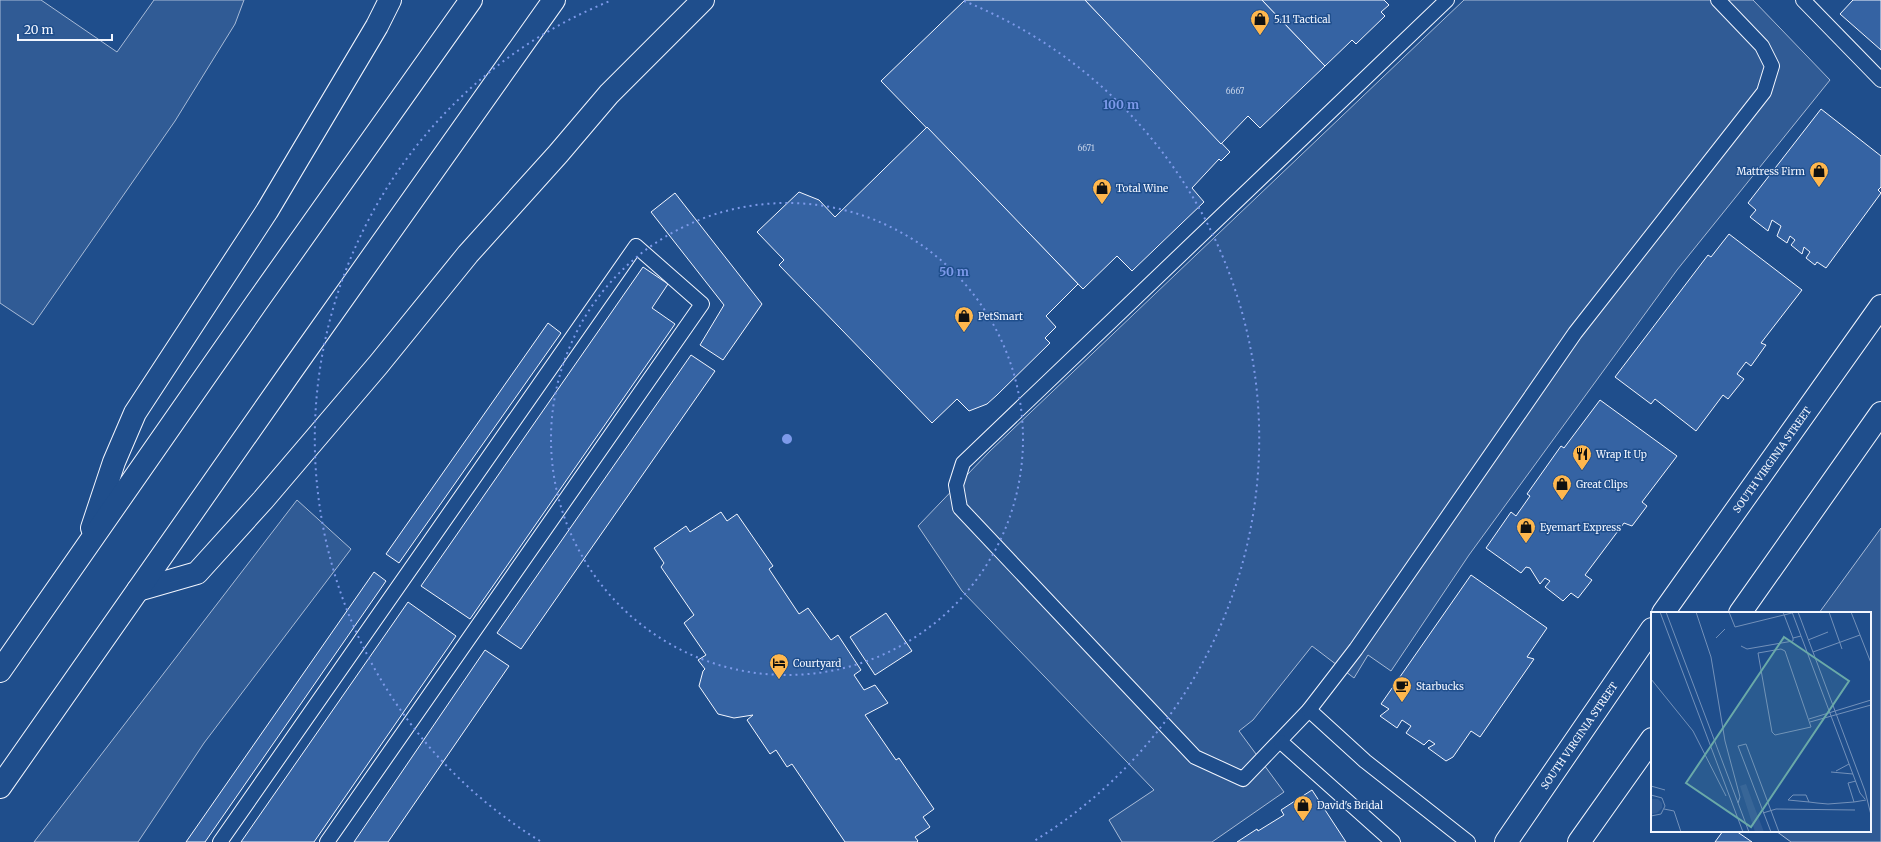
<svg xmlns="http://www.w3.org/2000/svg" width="1881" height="842" font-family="Merriweather,serif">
  <rect width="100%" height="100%" fill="#1f4e8c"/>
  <g fill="#305b95" stroke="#a8bbd7">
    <path d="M0,0h41l76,52 37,-52h90l-9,24 -60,97 -142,204 -33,-22z"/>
    <path d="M1464,0h289l77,80 -153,190 -208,285 -78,116 -23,-16 -14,23 -42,-32 -59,74 -14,11 45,61 -72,50h-90l-13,-22 45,-30 -192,-199 -44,-65 72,-75z"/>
    <path d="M297,500l54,49 -147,194 -66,99h-104z"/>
    <path d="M1881,528v314h-90l-15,-11h94v-218h-51z"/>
  </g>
  <g fill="#3563a3" stroke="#f2f6ff">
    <path d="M965,0h120l145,152 -9,9 -2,-2 -27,29 12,14 -72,69 -15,-15 -34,33 -202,-208z"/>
    <path d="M1085,0h177l63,66 -65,62 -12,-12 -27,28z"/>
    <path d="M1262,0h122l5,5 -8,7 4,4 -29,28 -4,-4 -27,26z"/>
    <path d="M1853,0h28v50l-41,-36z"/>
    <path d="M1821,109l60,47v31l-3,3 3,3 -55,75 -9,-6 -2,3 -9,-7 4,-6 -6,-5 -2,7 -11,-9 4,-5 -5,-4 -3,7 -10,-7 4,-10 -9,-6 -4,11 -18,-14 6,-7 -8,-7z"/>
    <path d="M927,127l151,157 -32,32 10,11 -11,11 5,5 -53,52 -10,9 -18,7 -12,-12 -25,24 -153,-158 5,-5 -27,-28 42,-40 20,8 16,17z"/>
    <path d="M675,193l87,111 -39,56 -23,-15 24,-40 -73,-93z"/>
    <path d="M1729,234l73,56 -41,53 5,2 -15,21 -5,-4 -9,12 7,5 -16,20 -5,-4 -27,36 -41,-32 -4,5 -36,-27 93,-122 3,2z"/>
    <path d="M643,267l25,17 -16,24 23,16 -205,295 -49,-33z"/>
    <path d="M548,323l13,10 -162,230 -13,-9z"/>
    <path d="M691,355l24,16 -194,278 -24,-16z"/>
    <path d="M1600,400l77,56 -35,46 5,4 -15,20 -8,-3 -39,52 7,5 -14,18 -7,-5 -8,8 -18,-14 5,-6 -5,-3 -5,6 -10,-16 -4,-1 -5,6 -35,-25 25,-36 5,4 14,-20 -3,-2 34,-48 3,2z"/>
    <path d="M721,512l6,9 10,-7 36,52 -4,3 30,45 9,-6 23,32 7,-5 23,35 -7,5 10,15 11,-5 13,18 -23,12 31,45 3,-2 35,51 -11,8 7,10 -15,10 3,4 -1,1h-72l-53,-78 -5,3 -11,-17 -6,4 -23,-34 6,-5 -19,3 -16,-4 -19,-28 4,-15 2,-2 -7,-9 8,-5 -22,-32 10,-8 -33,-48 3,-4 -10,-15 32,-22 4,6z"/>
    <path d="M374,572l12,9 -181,261h-19z"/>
    <path d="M1471,575l76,53 -20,29 7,2 -54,78 -9,-6 -18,26 -7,4 -18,-13 7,-4 -6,-4 -5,5 -18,-12 5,-7 -9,-6 -5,8 -17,-12 9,-7 -8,-5z"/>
    <path d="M408,602l48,34 -142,206h-73z"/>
    <path d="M886,613l26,38 -37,24 -25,-38z"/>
    <path d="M485,650l24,16 -121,176h-34z"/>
    <path d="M1312,790l34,52h-109l20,-13 1,2 26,-16 -3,-5z"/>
    <path d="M1723,831h13l16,11h-37z"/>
  </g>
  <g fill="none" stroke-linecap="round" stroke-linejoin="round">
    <defs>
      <g id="service">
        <path d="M1447,0l-484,463 -7,22 4,23 235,249 48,22 66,-69 47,-61 219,-316 189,-241 8,-26 -10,-20 -44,-46"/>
        <path d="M1803,0l78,80"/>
        <path d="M1309,710l56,51 103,81"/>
        <path d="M1281,742l112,100"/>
        <path d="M220,842l416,-596 66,58 -375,538"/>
      </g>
      <g id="primary">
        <path id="s1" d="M1663,613l218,-307"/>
        <path d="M1740,613l141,-200"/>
        <path id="s2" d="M1506,842l146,-213"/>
        <path d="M1579,842l73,-103"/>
      </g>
      <g id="motorway">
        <path d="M92,528l22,-66 21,-49 132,-202 110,-185 13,-26"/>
        <path d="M138,590l59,-17 66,-73 115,-135 90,-111 90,-100 51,-60 94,-94"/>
        <path d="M0,671l257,-369 214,-302"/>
        <path d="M0,787l292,-417 262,-370"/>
      </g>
    </defs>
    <use href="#service" stroke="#f2f6ff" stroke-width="16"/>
    <use href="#primary" stroke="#f2f6ff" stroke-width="24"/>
    <use href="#motorway" stroke="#f2f6ff" stroke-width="24"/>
    <use href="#service" stroke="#1f4e8c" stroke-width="14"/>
    <use href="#primary" stroke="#1f4e8c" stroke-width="22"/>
    <use href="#motorway" stroke="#1f4e8c" stroke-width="22"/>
  </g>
  <g fill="none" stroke="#7d9aea" stroke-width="2" stroke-dasharray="2 4">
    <circle cx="787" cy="439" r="236"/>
    <path d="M540 841A472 472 0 0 1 610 1M964 1A472 472 0 0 1 1034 841"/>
  </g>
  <defs>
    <symbol id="shop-pin" viewBox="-11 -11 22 30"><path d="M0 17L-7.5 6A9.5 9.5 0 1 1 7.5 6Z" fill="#ffb74d" stroke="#1f4e8c"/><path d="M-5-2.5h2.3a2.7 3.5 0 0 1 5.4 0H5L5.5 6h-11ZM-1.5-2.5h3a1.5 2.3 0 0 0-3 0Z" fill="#111"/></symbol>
    <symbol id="restaurant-pin" viewBox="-11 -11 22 30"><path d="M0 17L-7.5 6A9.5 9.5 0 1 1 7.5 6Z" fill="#ffb74d" stroke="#1f4e8c"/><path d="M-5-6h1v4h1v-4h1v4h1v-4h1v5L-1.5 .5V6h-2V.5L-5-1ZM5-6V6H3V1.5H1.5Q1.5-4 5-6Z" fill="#111"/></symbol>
    <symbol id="hotel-pin" viewBox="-11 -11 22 30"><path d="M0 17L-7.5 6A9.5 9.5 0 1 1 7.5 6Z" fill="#ffb74d" stroke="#1f4e8c"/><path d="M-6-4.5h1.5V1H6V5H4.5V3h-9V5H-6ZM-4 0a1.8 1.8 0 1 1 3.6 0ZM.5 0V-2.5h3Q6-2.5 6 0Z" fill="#111"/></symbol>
    <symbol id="cafe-pin" viewBox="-11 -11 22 30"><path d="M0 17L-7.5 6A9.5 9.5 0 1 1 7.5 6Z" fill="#ffb74d" stroke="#1f4e8c"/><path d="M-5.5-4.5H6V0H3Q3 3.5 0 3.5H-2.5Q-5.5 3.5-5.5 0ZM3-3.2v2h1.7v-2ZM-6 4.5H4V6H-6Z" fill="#111"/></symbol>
  </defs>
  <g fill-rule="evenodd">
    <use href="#shop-pin" x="1249" y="8" width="22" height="30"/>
    <use href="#shop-pin" x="1808" y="160" width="22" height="30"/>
    <use href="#shop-pin" x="1091" y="177" width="22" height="30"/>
    <use href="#shop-pin" x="953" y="305" width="22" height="30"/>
    <use href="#restaurant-pin" x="1571" y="443" width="22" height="30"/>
    <use href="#shop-pin" x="1551" y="473" width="22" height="30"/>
    <use href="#shop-pin" x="1515" y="516" width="22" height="30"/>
    <use href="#hotel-pin" x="768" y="652" width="22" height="30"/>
    <use href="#cafe-pin" x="1391" y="675" width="22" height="30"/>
    <use href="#shop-pin" x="1292" y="794" width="22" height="30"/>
  </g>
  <g text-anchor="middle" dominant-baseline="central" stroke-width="3" stroke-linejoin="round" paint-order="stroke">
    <g font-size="8" fill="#c3d1e8">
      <text x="1235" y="91">6667</text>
      <text x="1086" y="148">6671</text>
    </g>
    <g font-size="10" fill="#f2f6ff" stroke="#1f4e8c" text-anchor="start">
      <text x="1274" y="19">5.11 Tactical</text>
      <text x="1805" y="171" text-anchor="end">Mattress Firm</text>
      <text x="1116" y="188">Total Wine</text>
      <text x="978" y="316">PetSmart</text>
      <text x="1596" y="454">Wrap It Up</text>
      <text x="1576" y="484">Great Clips</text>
      <text x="1540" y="527">Eyemart Express</text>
      <text x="793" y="663">Courtyard</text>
      <text x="1416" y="686">Starbucks</text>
      <text x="1317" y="805">David's Bridal</text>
    </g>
    <g font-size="10" fill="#f2f6ff" stroke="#1f4e8c">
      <text stroke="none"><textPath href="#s1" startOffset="188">SOUTH VIRGINIA STREET</textPath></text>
      <text stroke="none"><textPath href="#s2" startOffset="129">SOUTH VIRGINIA STREET</textPath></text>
    </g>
  </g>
  <g transform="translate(1651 612)">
    <rect width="220" height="220" fill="#1f4e8c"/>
    <path d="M95,172l8,22 10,26h-9l-15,-46zM0,187h7l4,4v5l-5,5 -6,1z" fill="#305b95"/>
    <path fill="none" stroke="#7391ba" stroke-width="1" d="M9,0l83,220M15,0l83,220M45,0l15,45 14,84 15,56 -2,6M78,0l6,15 57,-14M132,0l10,26 8,-2M141,0l68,181 5,6M147,0l67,179 6,24M178,0l13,37M200,0l20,51M65,26l9,-9M157,28l20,-8M90,34l6,3 46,-8v-3M130,37l4,2 26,76 -36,8 -3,-3 -14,-79zM162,40l47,-17M0,67l42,52 33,65M158,107l62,-19M159,110l61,-17M185,159l13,-7M180,160l22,2M205,169l-8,2 6,19 12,-2M0,174l14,4M0,183l11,3 3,8 -4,8 -10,2M158,190l-3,-7h-13l-5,5 21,2 8,1 11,1 26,-2M13,197l10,2 7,21M112,201l13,-4 79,1M120,220l-33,-86 8,-2 33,88"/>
    <path fill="#6aa9a8" fill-opacity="0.15" stroke="#6aa9a8" stroke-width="2" d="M133,25l65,44 -98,146 -65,-44z"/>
    <rect width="220" height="220" fill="none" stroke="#f2f6ff" stroke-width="2"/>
  </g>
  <circle cx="787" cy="439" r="6" fill="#7d9aea" stroke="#1f4e8c" stroke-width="2"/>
  <g font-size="12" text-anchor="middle" font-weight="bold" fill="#7d9aea" stroke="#1f4e8c" stroke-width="3" stroke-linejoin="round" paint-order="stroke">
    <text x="1121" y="109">100 m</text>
    <text x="954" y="276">50 m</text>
  </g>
  <path d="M18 34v6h94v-6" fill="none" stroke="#f2f6ff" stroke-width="2"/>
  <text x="24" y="34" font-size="12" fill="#f2f6ff" stroke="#1f4e8c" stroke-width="3" paint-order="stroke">20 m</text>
</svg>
